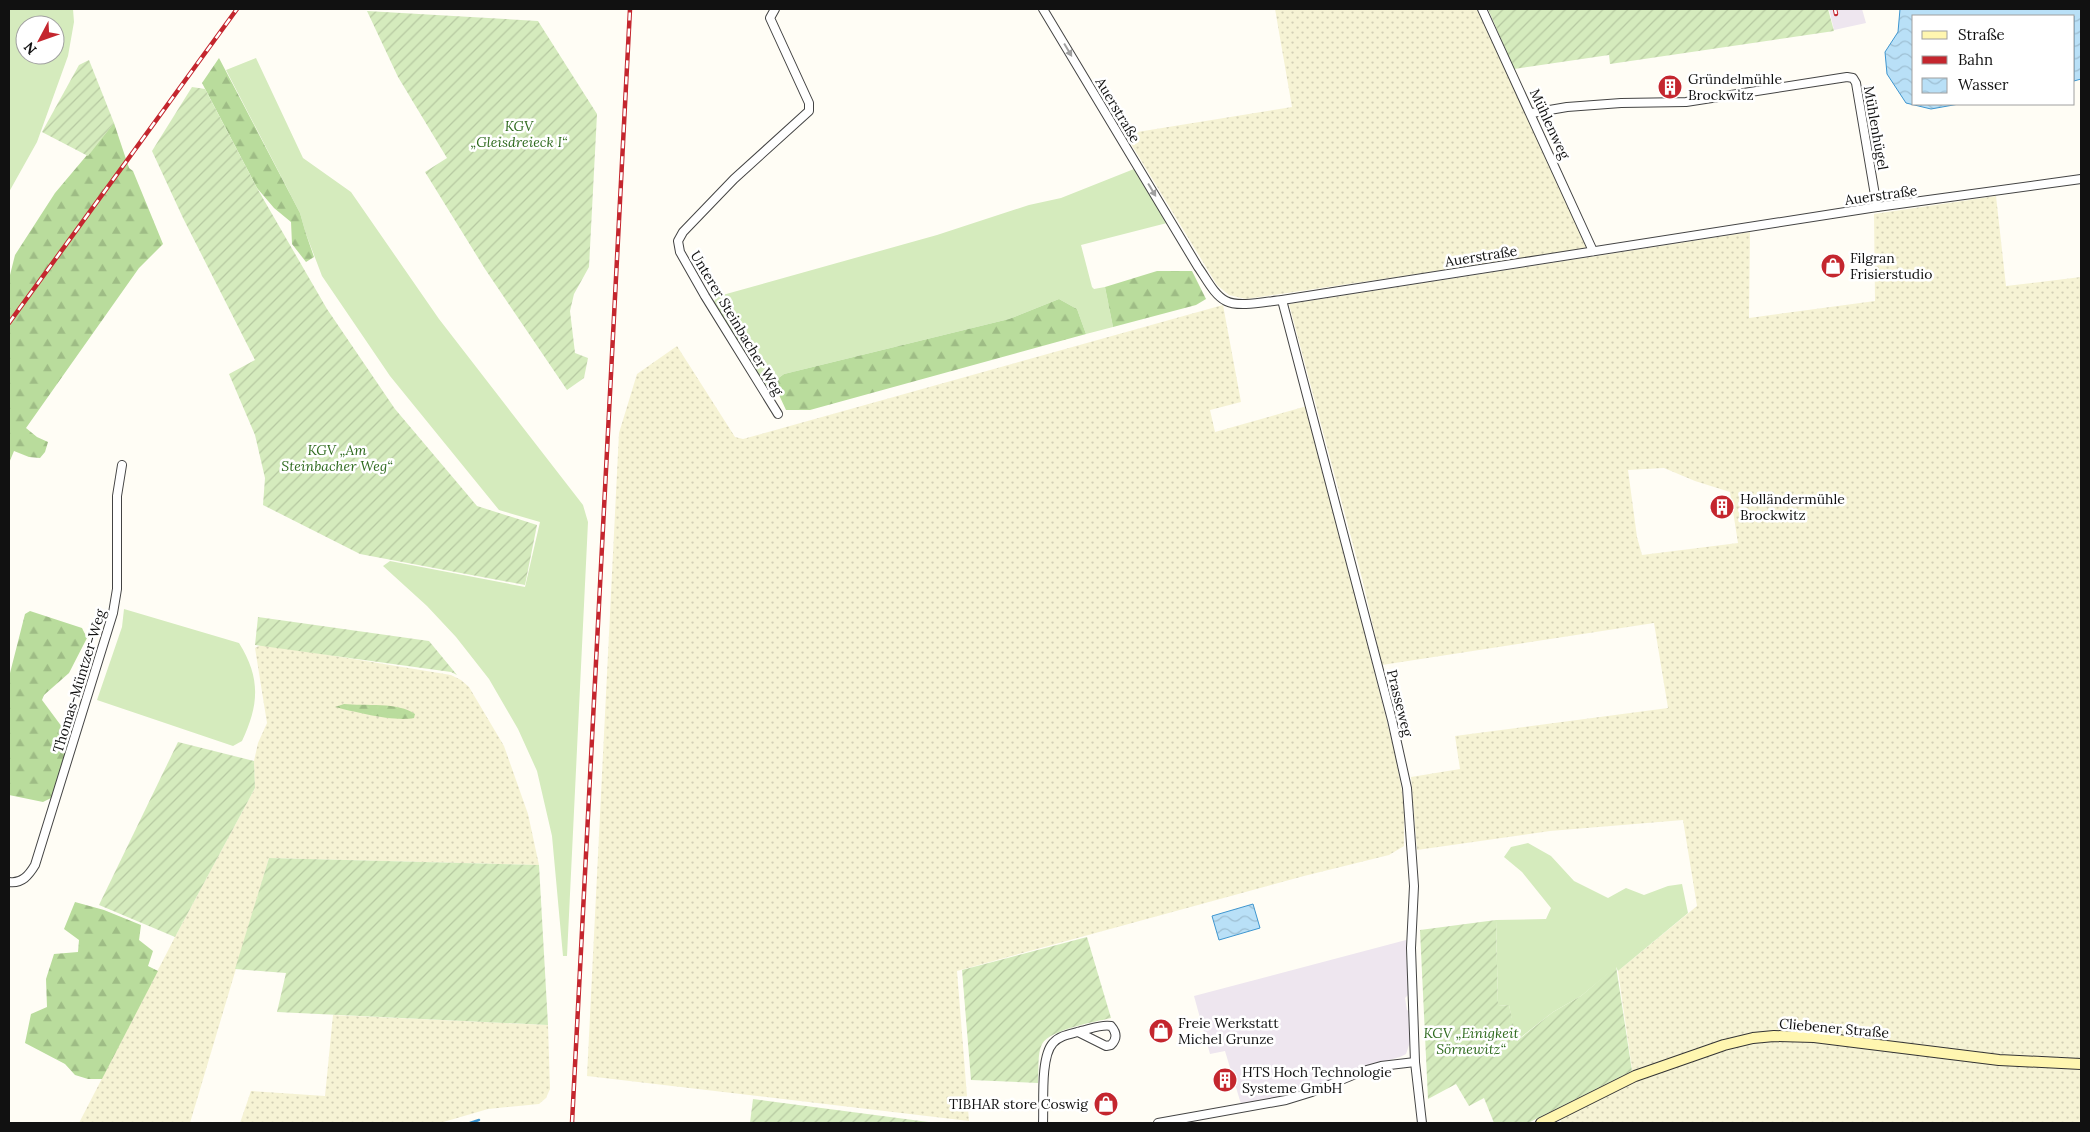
<svg xmlns="http://www.w3.org/2000/svg" width="2090" height="1132" font-family="Lora,serif">
  <defs>
    <pattern id="farmland-dots" width="8" height="8" patternUnits="userSpaceOnUse" patternTransform="scale(1.25)"><rect width="8" height="8" fill="#f6f3d4"/><path d="M2 2h.1M6 6h.1" fill="none" stroke="#d2cfb5" stroke-width="1.8" stroke-linecap="round"/></pattern>
    <pattern id="forest-firs" width="22" height="20" patternUnits="userSpaceOnUse" patternTransform="scale(1.25)"><rect width="22" height="20" fill="#b9dc9c"/><path d="M5 1l3.5 6h-7zM16 11l3.5 6h-7z" fill="#9ebc85"/></pattern>
    <pattern id="garden-furrows" width="10" height="10" patternUnits="userSpaceOnUse" patternTransform="scale(1.25)"><rect width="10" height="10" fill="#d5ebbd"/><path d="M-1 1l2-2M0 10L10 0M9 11l2-2" fill="none" stroke="#b6c8a1"/></pattern>
    <pattern id="water-waves" width="16" height="10" patternUnits="userSpaceOnUse" patternTransform="scale(1.25)"><rect width="16" height="10" fill="#b9e0f7"/><path d="M0 5q4-4 8 0t8 0" fill="none" stroke="#9ebfd3"/></pattern>
  </defs>
  <rect width="100%" height="100%" fill="#fffdf5"/>
  <g fill="#eee6ef">
    <path d="M1829,9h33l4,14 -32,7z"/>
    <path d="M1406,940l2,55 -3,3 2,12 2,1 1,31 -4,12 -6,3 -44,12 -39,16 -1,-1 -12,3v3l-7,3 -56,11 -16,-53 -15,3 -16,-58z"/>
  </g>
  <g fill="url(#farmland-dots)" fill-rule="evenodd">
    <path d="M1275,9h205l107,240 -341,50 -17,-4 -12,-10 -92,-151 167,-27z"/>
    <path d="M1996,196l10,90 75,-9v846h-520l-1,-4 74,-36 -16,-112 79,-65 -14,-86 -133,11 -133,19 -6,-73 49,-8 -5,-33 213,-28 -14,-85 -272,42 -19,-83 -74,-278 461,-72 -1,86 126,-17 -1,-87zM1664,468l31,13 35,11 8,51 -96,12 -5,-18 -9,-67z"/>
    <path d="M1223,305l18,97 -31,8 5,22 92,-26 89,351 8,46v43l-15,9 -85,21 -347,95 12,150 -382,-45 32,-643 18,-59 40,-28 58,91 8,2z"/>
    <path d="M262,644l189,31 10,5 8,7 35,59 24,68 11,51 -270,-7 -79,265h-111l96,-186 80,-149 -1,-27 4,-18 9,-20 -12,-75z"/>
    <path d="M333,1015l215,10 2,64 -4,9 -7,6 -51,5 -48,14h-200l11,-32 74,5z"/>
  </g>
  <g fill="#d5ebbd" fill-rule="evenodd">
    <path d="M10,9h63l1,13 -6,34 -31,86 -28,50v-180zM25,25h30v30h-30z"/>
    <path d="M256,58l47,100 48,34 88,127 144,186 5,17 -21,434h-4l-11,-120 -15,-65 -19,-42 -29,-50 -33,-42 -29,-31 -44,-40 7,-5 135,26 15,-65 -41,-12 -109,-134 -68,-100 -16,-42 -6,-21 -74,-143z"/>
    <path d="M1134,169l33,54 -86,22 11,42 2,2 11,-2 8,40 -27,7 -9,-25 -18,-10 -50,20 -225,55 -11,8 -12,5 -52,-81 10,-10 218,-61 92,-30 32,-7z"/>
    <path d="M124,609l115,34c22,35 20,62 3,98l-9,5 -136,-46 25,-73z"/>
    <path d="M1528,843l23,13 23,25 34,17 18,-10 18,7 24,-9 14,-2 6,29 -70,58 -2,-4 -35,29 -28,16 -37,29 -7,-36 -11,1 -2,-86 50,-1 5,-11 -29,-36 -18,-15 7,-10z"/>
  </g>
  <g fill="url(#forest-firs)">
    <path d="M219,58l81,155 6,21 8,23 -8,5 -14,-18 -1,-22 -17,-14 -17,-20 -55,-105z"/>
    <path d="M114,123l15,45 4,3 30,73 -24,24 -113,160 11,9 11,5 -3,10 -5,6 -11,-1 -15,-6 -5,12v-184l6,-24 40,-62z"/>
    <path d="M1157,271h35l14,28 -10,6 -83,22 -8,-40z"/>
    <path d="M1059,299l18,10 9,25 -276,76h-24l-13,-28 11,-8 225,-55z"/>
    <path d="M30,611l52,17 5,10 -18,35 -25,22 -2,5 23,31 3,13 -11,44 -6,10 -8,4 -34,-7v-118l16,-63z"/>
    <path d="M344,704c20,2 55,-2 71,10l-1,4c-20,4 -59,-6 -79,-11z"/>
    <path d="M75,902l29,8 37,15 -2,15 14,11 -5,15 10,5 -56,108h-14l-13,-4 -10,-11 -40,-21 6,-29 16,-7 -1,-28 8,-25 24,-2 1,-12 -15,-11z"/>
  </g>
  <g fill="url(#garden-furrows)">
    <path d="M1488,9h340l6,22 -224,33 -1,-9 -95,14z"/>
    <path d="M367,11l171,10 59,93 -8,153 -15,27 -4,17 5,42 13,5 -4,20 -17,12 -82,-121 -60,-97 22,-14 -49,-81z"/>
    <path d="M89,60l25,63 -26,33 -46,-24 37,-67z"/>
    <path d="M192,87l13,2 52,99 70,121 68,100 82,97 60,19 -12,60 -165,-31 -97,-49 2,-27 -10,-43 -26,-61 26,-14 -72,-142 -31,-67z"/>
    <path d="M258,617l171,24 28,34 -6,-3 -196,-27z"/>
    <path d="M178,742l76,19 1,27 -80,149 -76,-32z"/>
    <path d="M269,858l270,7 9,160 -271,-13 9,-39 -51,-4z"/>
    <path d="M1496,920l2,86 11,-1 8,36 36,-29 28,-16 35,-30 16,105 -104,52h-34l-10,-25 -15,8 -13,-22 -28,15 -8,-169z"/>
    <path d="M1087,937l24,81c-16,4 -60,11 -69,26 -5,10 -3,28 -4,39l-67,-3 -9,-110z"/>
    <path d="M753,1099l183,24h-186z"/>
  </g>
  <g fill="url(#water-waves)" stroke="#3f96cf">
    <path d="M1900,9h181v70l-7,2v-65h-160v88h45l-28,5 -25,-6 -19,-29 -2,-22 13,-20z"/>
    <path d="M1253,904l7,24 -41,12 -7,-24z"/>
  </g>
  <g fill="none" stroke-linecap="round" stroke-linejoin="round">
    <path stroke="#3f96cf" stroke-width="2.5" d="M470,1123l9,-3"/>
    <defs>
      <g id="street">
        <path d="M775,9l-5,9 39,85v8l-75,68 -51,53 -5,9 2,11 25,44 73,118"/>
        <path d="M1043,9l155,258c8,11 16,28 28,34 13,7 42,0 56,-1l595,-93 204,-28"/>
        <path d="M1482,9l111,242"/>
        <path d="M1532,113l35,-6 54,-4 65,-1 161,-25 6,1 3,5 21,124"/>
        <path d="M1282,300l110,420 15,68 7,98 -3,62 4,114 7,61"/>
        <path d="M9,882c13,2 20,-7 26,-17l78,-252 4,-24v-93l5,-31"/>
        <path d="M1043,1123c1,-19 -3,-66 10,-80 7,-8 18,-9 28,-12 9,-2 21,-7 30,-5 6,7 6,13 0,19l-5,1 -28,-14"/>
        <path d="M1158,1123l128,-23 26,-8 51,-21 18,-5 34,-4"/>
      </g>
      <path id="secondary" d="M1541,1123l94,-47 89,-31 29,-7 21,-2 40,1 185,23 82,4"/>
    </defs>
    <use href="#street" stroke="#444" stroke-width="10"/>
    <use href="#secondary" stroke="#333" stroke-width="12"/>
    <use href="#street" stroke="#fff" stroke-width="8"/>
    <use href="#secondary" stroke="#fff6b0" stroke-width="10"/>
    <defs>
      <g id="rail">
        <path d="M1835,9l1,5"/>
        <path d="M9,323l228,-314"/>
        <path d="M572,1123l58,-1114"/>
      </g>
    </defs>
    <use href="#rail" stroke="#c4262e" stroke-width="4.5"/>
    <use href="#rail" stroke="#fff" stroke-width="2.5" stroke-dasharray="8" stroke-linecap="butt"/>
  </g>
  <defs><path id="oneway-solid" d="M-6-.8H1V-3.2L6.5 0L1 3.2V.8H-6Z" transform="scale(1.25)"/></defs>
  <g fill="#a0a0a0">
    <use href="#oneway-solid" transform="translate(1068 50) rotate(59)"/>
    <use href="#oneway-solid" transform="translate(1152 190) rotate(59)"/>
  </g>
  <defs>
    <symbol id="building-disc" viewBox="-11 -11 22 22"><circle r="9.5" fill="#c4262e" stroke="#fff"/><path d="M-4-6H4V6H1V3H-1V6H-4ZM-2.5-4.3h1.7v1.8h-1.7ZM.8-4.3h1.7v1.8H.8ZM-2.5-1h1.7V.8h-1.7ZM.8-1h1.7V.8H.8Z" fill="#fff"/></symbol>
    <symbol id="shop-disc" viewBox="-11 -11 22 22"><circle r="9.5" fill="#c4262e" stroke="#fff"/><path d="M-5-2.5h2.3a2.7 3.5 0 0 1 5.4 0H5L5.5 6h-11ZM-1.5-2.5h3a1.5 2.3 0 0 0-3 0Z" fill="#fff"/></symbol>
  </defs>
  <g fill-rule="evenodd">
    <use href="#building-disc" x="1656" y="73" width="28" height="28"/>
    <use href="#shop-disc" x="1819" y="252" width="28" height="28"/>
    <use href="#building-disc" x="1708" y="493" width="28" height="28"/>
    <use href="#shop-disc" x="1147" y="1017" width="28" height="28"/>
    <use href="#building-disc" x="1211" y="1066" width="28" height="28"/>
    <use href="#shop-disc" x="1092" y="1090" width="28" height="28"/>
  </g>
  <g text-anchor="middle" dominant-baseline="central" stroke-width="5" stroke-linejoin="round" paint-order="stroke">
    <g font-size="14" fill="#111" stroke="#fff" text-anchor="start">
      <text x="1688" y="79">Gründelmühle<tspan x="1688" dy="16">Brockwitz</tspan></text>
      <text x="1850" y="258">Filgran<tspan x="1850" dy="16">Frisierstudio</tspan></text>
      <text x="1740" y="499">Holländermühle<tspan x="1740" dy="16">Brockwitz</tspan></text>
      <text x="1178" y="1023">Freie Werkstatt<tspan x="1178" dy="16">Michel Grunze</tspan></text>
      <text x="1242" y="1072">HTS Hoch Technologie<tspan x="1242" dy="16">Systeme GmbH</tspan></text>
      <text x="1088" y="1104" text-anchor="end">TIBHAR store Coswig</text>
    </g>
    <g font-size="14" fill="#111" stroke="#fff">
      <text transform="translate(1118 110) rotate(59)">Auerstraße</text>
      <text transform="translate(1550 124) rotate(65)">Mühlenweg</text>
      <text transform="translate(1876 128) rotate(80)">Mühlenhügel</text>
      <text transform="translate(1881 195) rotate(-8)">Auerstraße</text>
      <text transform="translate(1481 256) rotate(-9)">Auerstraße</text>
      <text transform="translate(737 323) rotate(59)">Unterer Steinbacher Weg</text>
      <text transform="translate(79 681) rotate(-73)">Thomas-Müntzer-Weg</text>
      <text transform="translate(1400 703) rotate(76)">Prasseweg</text>
      <text transform="translate(1834 1028) rotate(5)">Cliebener Straße</text>
    </g>
    <g font-size="14" font-style="italic" fill="#2f6b1f" stroke="#fff">
      <text x="519" y="126">KGV<tspan x="519" dy="16">„Gleisdreieck I“</tspan></text>
      <text x="337" y="450">KGV „Am<tspan x="337" dy="16">Steinbacher Weg“</tspan></text>
      <text x="1471" y="1033">KGV „Einigkeit<tspan x="1471" dy="16">Sörnewitz“</tspan></text>
    </g>
  </g>
  <rect width="2090" height="1132" fill="none" stroke="#111111" stroke-width="20"/>
  <rect x="1912" y="15" width="162" height="90" fill="#ffffff" stroke="#a0a0a0"/>
  <rect x="1922" y="31" width="25" height="8" fill="#fff6b0" stroke="#a0a0a0"/>
  <text x="1958" y="40" font-size="15" fill="#111111">Straße</text>
  <rect x="1922" y="56" width="25" height="8" fill="#c4262e" stroke="#a0a0a0"/>
  <text x="1958" y="65" font-size="15" fill="#111111">Bahn</text>
  <rect x="1922" y="78" width="25" height="15" fill="url(#water-waves)" stroke="#a0a0a0"/>
  <text x="1958" y="90" font-size="15" fill="#111111">Wasser</text>
  <g transform="translate(40 40) rotate(229)"><circle r="24" fill="#ffffff" stroke="#a0a0a0"/>
  <path d="M0-4L9 19L0 12L-9 19Z" fill="#c4262e"/>
  <text y="-8" font-size="14" font-weight="bold" text-anchor="middle" fill="#111111">N</text>
  </g>
</svg>
